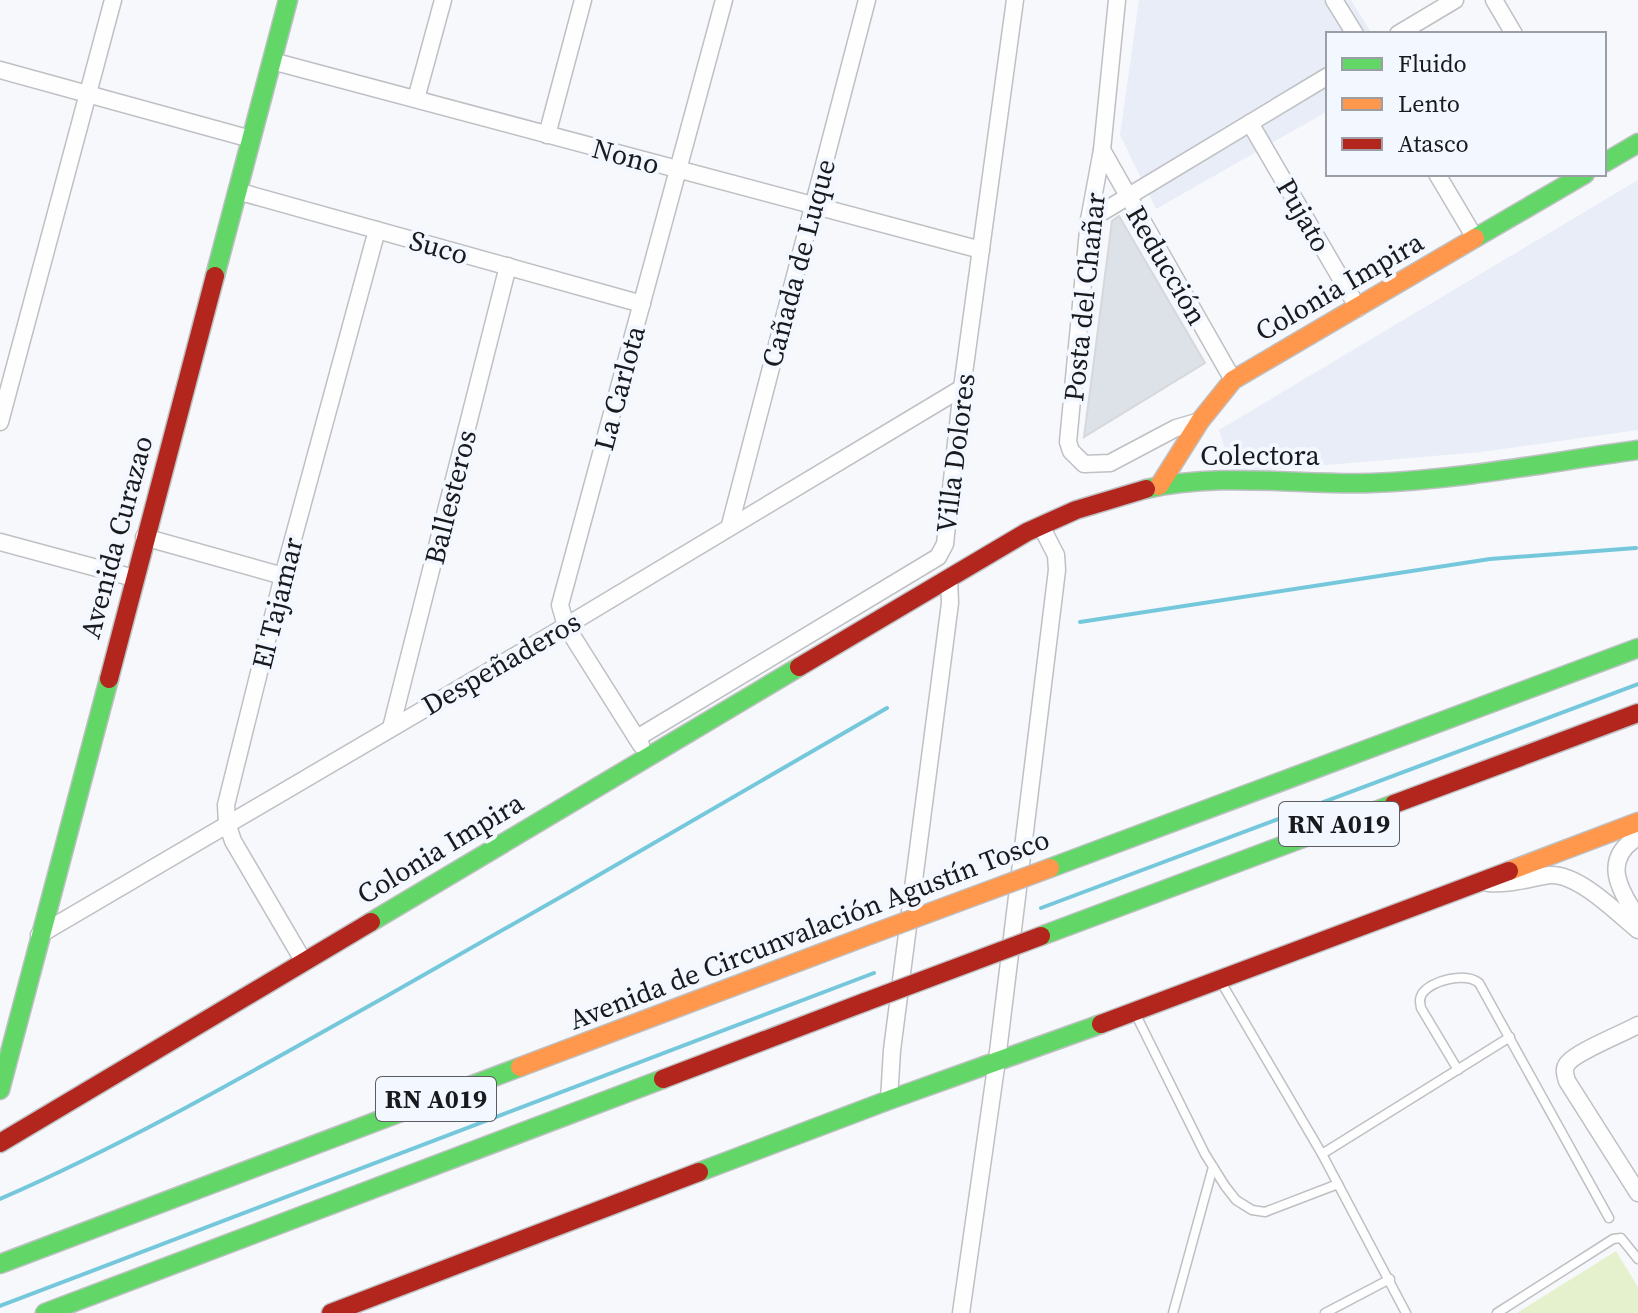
<svg xmlns="http://www.w3.org/2000/svg" width="1638" height="1313" font-family="'Source Serif 4',serif">
  <rect width="100%" height="100%" fill="#f6f8fc"/>
  <g fill="#e8edf8">
    <path d="M1139,0h212l21,34h-44v77l-172,98 -36,-74z"/>
    <path d="M1638,180v250l-157,22 -249,21 -13,-43z"/>
  </g>
  <path fill="#e5f1cd" d="M1616,1251l22,36v26h-121z"/>
  <g fill="none" stroke-linecap="round" stroke-linejoin="round">
    <g stroke="#75c8dc" stroke-width="4">
      <path d="M1080,622l410,-63 146,-11"/>
      <path d="M1041,908l597,-224"/>
      <path d="M0,1199c133,-58 258,-131 385,-202 168,-95 336,-192 502,-289"/>
      <path d="M0,1306l874,-333"/>
    </g>
  </g>
  <path fill="#dde1e8" stroke="#d6d8db" stroke-width="2" d="M1119,216l86,147 -121,74 28,-216z"/>
  <g fill="none" stroke-linecap="round" stroke-linejoin="round">
    <defs>
      <g id="lane">
        <path d="M1221,982l101,172 84,159"/>
        <path d="M1135,1013l70,141 20,32 11,14 16,10 13,2 73,-28"/>
        <path d="M1458,1070l-37,-62c-1,-6 -2,-9 1,-14 9,-14 44,-22 57,-11l130,235"/>
        <path d="M1322,1154l188,-117"/>
        <path d="M1173,1313l40,-146"/>
        <path d="M1325,1313l65,-34"/>
        <path d="M1497,1313l116,-74 8,-1 17,21"/>
      </g>
      <g id="street">
        <path d="M1117,0l-15,150 -13,70 -21,222 3,9 13,13 26,-1 66,-35 24,-7"/>
        <path d="M1334,0l21,34"/>
        <path d="M1494,0l20,34"/>
        <path d="M1398,34l57,-34"/>
        <path d="M272,61l709,189"/>
        <path d="M0,70l251,69"/>
        <path d="M416,99l27,-99"/>
        <path d="M1250,123l108,185"/>
        <path d="M547,135l36,-135"/>
        <path d="M1102,150l131,230"/>
        <path d="M1437,174l38,64"/>
        <path d="M237,191l405,113"/>
        <path d="M1089,220l239,-144"/>
        <path d="M0,422l113,-422"/>
        <path d="M730,525l137,-525"/>
        <path d="M144,537l139,39"/>
        <path d="M0,542l134,36"/>
        <path d="M391,728l117,-462"/>
        <path d="M637,738l301,-181 7,-13 17,-156 53,-388"/>
        <path d="M641,745l-75,-119 -6,-21 164,-605"/>
        <path d="M1638,837c-37,22 -19,53 0,81"/>
        <path d="M1488,883c22,2 41,-5 62,-8 28,-2 67,38 88,55"/>
        <path d="M39,935l527,-309 396,-238"/>
        <path d="M304,962l-71,-121 -6,-18 -1,-18 57,-229 94,-346"/>
        <path d="M1638,1025c-14,8 -62,27 -70,38 -5,5 -3,12 -1,18l71,112"/>
        <path d="M889,1100l3,-50 58,-447 -1,-25"/>
        <path d="M961,1313l36,-253 60,-490 -1,-15 -15,-29"/>
      </g>
      <g id="fast">
        <path d="M1604,163l34,-20"/>
        <path d="M1475,238l110,-64"/>
        <path d="M215,276l73,-276"/>
        <path d="M1146,489c74,-17 150,-4 225,-6 90,-3 178,-21 267,-33"/>
        <path d="M1050,868l588,-220"/>
        <path d="M371,922l428,-255"/>
        <path d="M1041,936l353,-132"/>
        <path d="M0,1090l109,-411"/>
        <path d="M699,1172l190,-72 212,-76"/>
        <path d="M0,1264l520,-197"/>
        <path d="M45,1313l618,-234"/>
      </g>
      <g id="slow">
        <path d="M1159,486l41,-65 33,-41 242,-142"/>
        <path d="M1509,871l129,-49"/>
        <path d="M520,1067l352,-133"/>
      </g>
      <g id="jam">
        <path d="M799,667l228,-135 49,-22 70,-21"/>
        <path d="M109,679l106,-403"/>
        <path d="M1394,804l244,-91"/>
        <path d="M1101,1024l408,-153"/>
        <path d="M663,1079l202,-77"/>
        <path d="M0,1143l371,-221"/>
        <path d="M331,1313l368,-141"/>
      </g>
    </defs>
    <use href="#lane" stroke="#bec0c3" stroke-width="11"/>
    <use href="#street" stroke="#bec0c3" stroke-width="19"/>
    <use href="#fast" stroke="#bec0c3" stroke-width="21"/>
    <use href="#slow" stroke="#bec0c3" stroke-width="21"/>
    <use href="#jam" stroke="#bec0c3" stroke-width="21"/>
    <use href="#lane" stroke="#fefeff" stroke-width="8"/>
    <use href="#street" stroke="#fefeff" stroke-width="16"/>
    <use href="#fast" stroke="#63d668" stroke-width="18"/>
    <use href="#slow" stroke="#ff974d" stroke-width="18"/>
    <use href="#jam" stroke="#b3261e" stroke-width="18"/>
    <defs>
      <path id="slow-bridge" d="M872,934l178,-66"/>
      <path id="jam-bridge" d="M865,1002l176,-66"/>
    </defs>
    <use href="#slow-bridge" stroke="#bec0c3" stroke-width="21" stroke-linecap="butt"/>
    <use href="#jam-bridge" stroke="#bec0c3" stroke-width="21" stroke-linecap="butt"/>
    <use href="#slow-bridge" stroke="#ff974d" stroke-width="18"/>
    <use href="#jam-bridge" stroke="#b3261e" stroke-width="18"/>
  </g>
  <g text-anchor="middle" dominant-baseline="central" stroke-width="8" stroke-linejoin="round" paint-order="stroke">
    <g fill="#f3f7ff" stroke="#5a5c61" stroke-width="2">
      <rect x="1279" y="802" width="120" height="44" rx="6"/>
      <rect x="376" y="1077" width="120" height="44" rx="6"/>
    </g>
    <g font-size="26" font-weight="bold" fill="#181a1d">
      <text x="1339" y="824">RN A019</text>
      <text x="436" y="1099">RN A019</text>
    </g>
    <g font-size="28" fill="#181a1d" stroke="#f3f7ff">
      <text transform="translate(626 156) rotate(15)">Nono</text>
      <text transform="translate(1304 215) rotate(60)">Pujato</text>
      <text transform="translate(439 247) rotate(16)">Suco</text>
      <text transform="translate(798 263) rotate(-75)">Cañada de Luque</text>
      <text transform="translate(1167 265) rotate(60)">Reducción</text>
      <text transform="translate(1339 286) rotate(-30)">Colonia Impira</text>
      <text transform="translate(1084 297) rotate(-84)">Posta del Chañar</text>
      <text transform="translate(619 388) rotate(-75)">La Carlota</text>
      <text transform="translate(955 453) rotate(-83)">Villa Dolores</text>
      <text x="1260" y="455">Colectora</text>
      <text transform="translate(450 497) rotate(-76)">Ballesteros</text>
      <text transform="translate(116 537) rotate(-75)">Avenida Curazao</text>
      <text transform="translate(277 603) rotate(-76)">El Tajamar</text>
      <text transform="translate(501 663) rotate(-30)">Despeñaderos</text>
      <text transform="translate(440 848) rotate(-31)">Colonia Impira</text>
      <text transform="translate(809 929) rotate(-21)">Avenida de Circunvalación Agustín Tosco</text>
    </g>
  </g>
  <rect x="1326" y="32" width="280" height="144" fill="#f3f7ff" stroke="#9b9fa5" stroke-width="2"/>
  <rect x="1342" y="58" width="40" height="12" fill="#63d668" stroke="#9b9fa5" stroke-width="2"/>
  <text x="1398" y="72" font-size="24" fill="#181a1d">Fluido</text>
  <rect x="1342" y="98" width="40" height="12" fill="#ff974d" stroke="#9b9fa5" stroke-width="2"/>
  <text x="1398" y="112" font-size="24" fill="#181a1d">Lento</text>
  <rect x="1342" y="138" width="40" height="12" fill="#b3261e" stroke="#9b9fa5" stroke-width="2"/>
  <text x="1398" y="152" font-size="24" fill="#181a1d">Atasco</text>
</svg>
